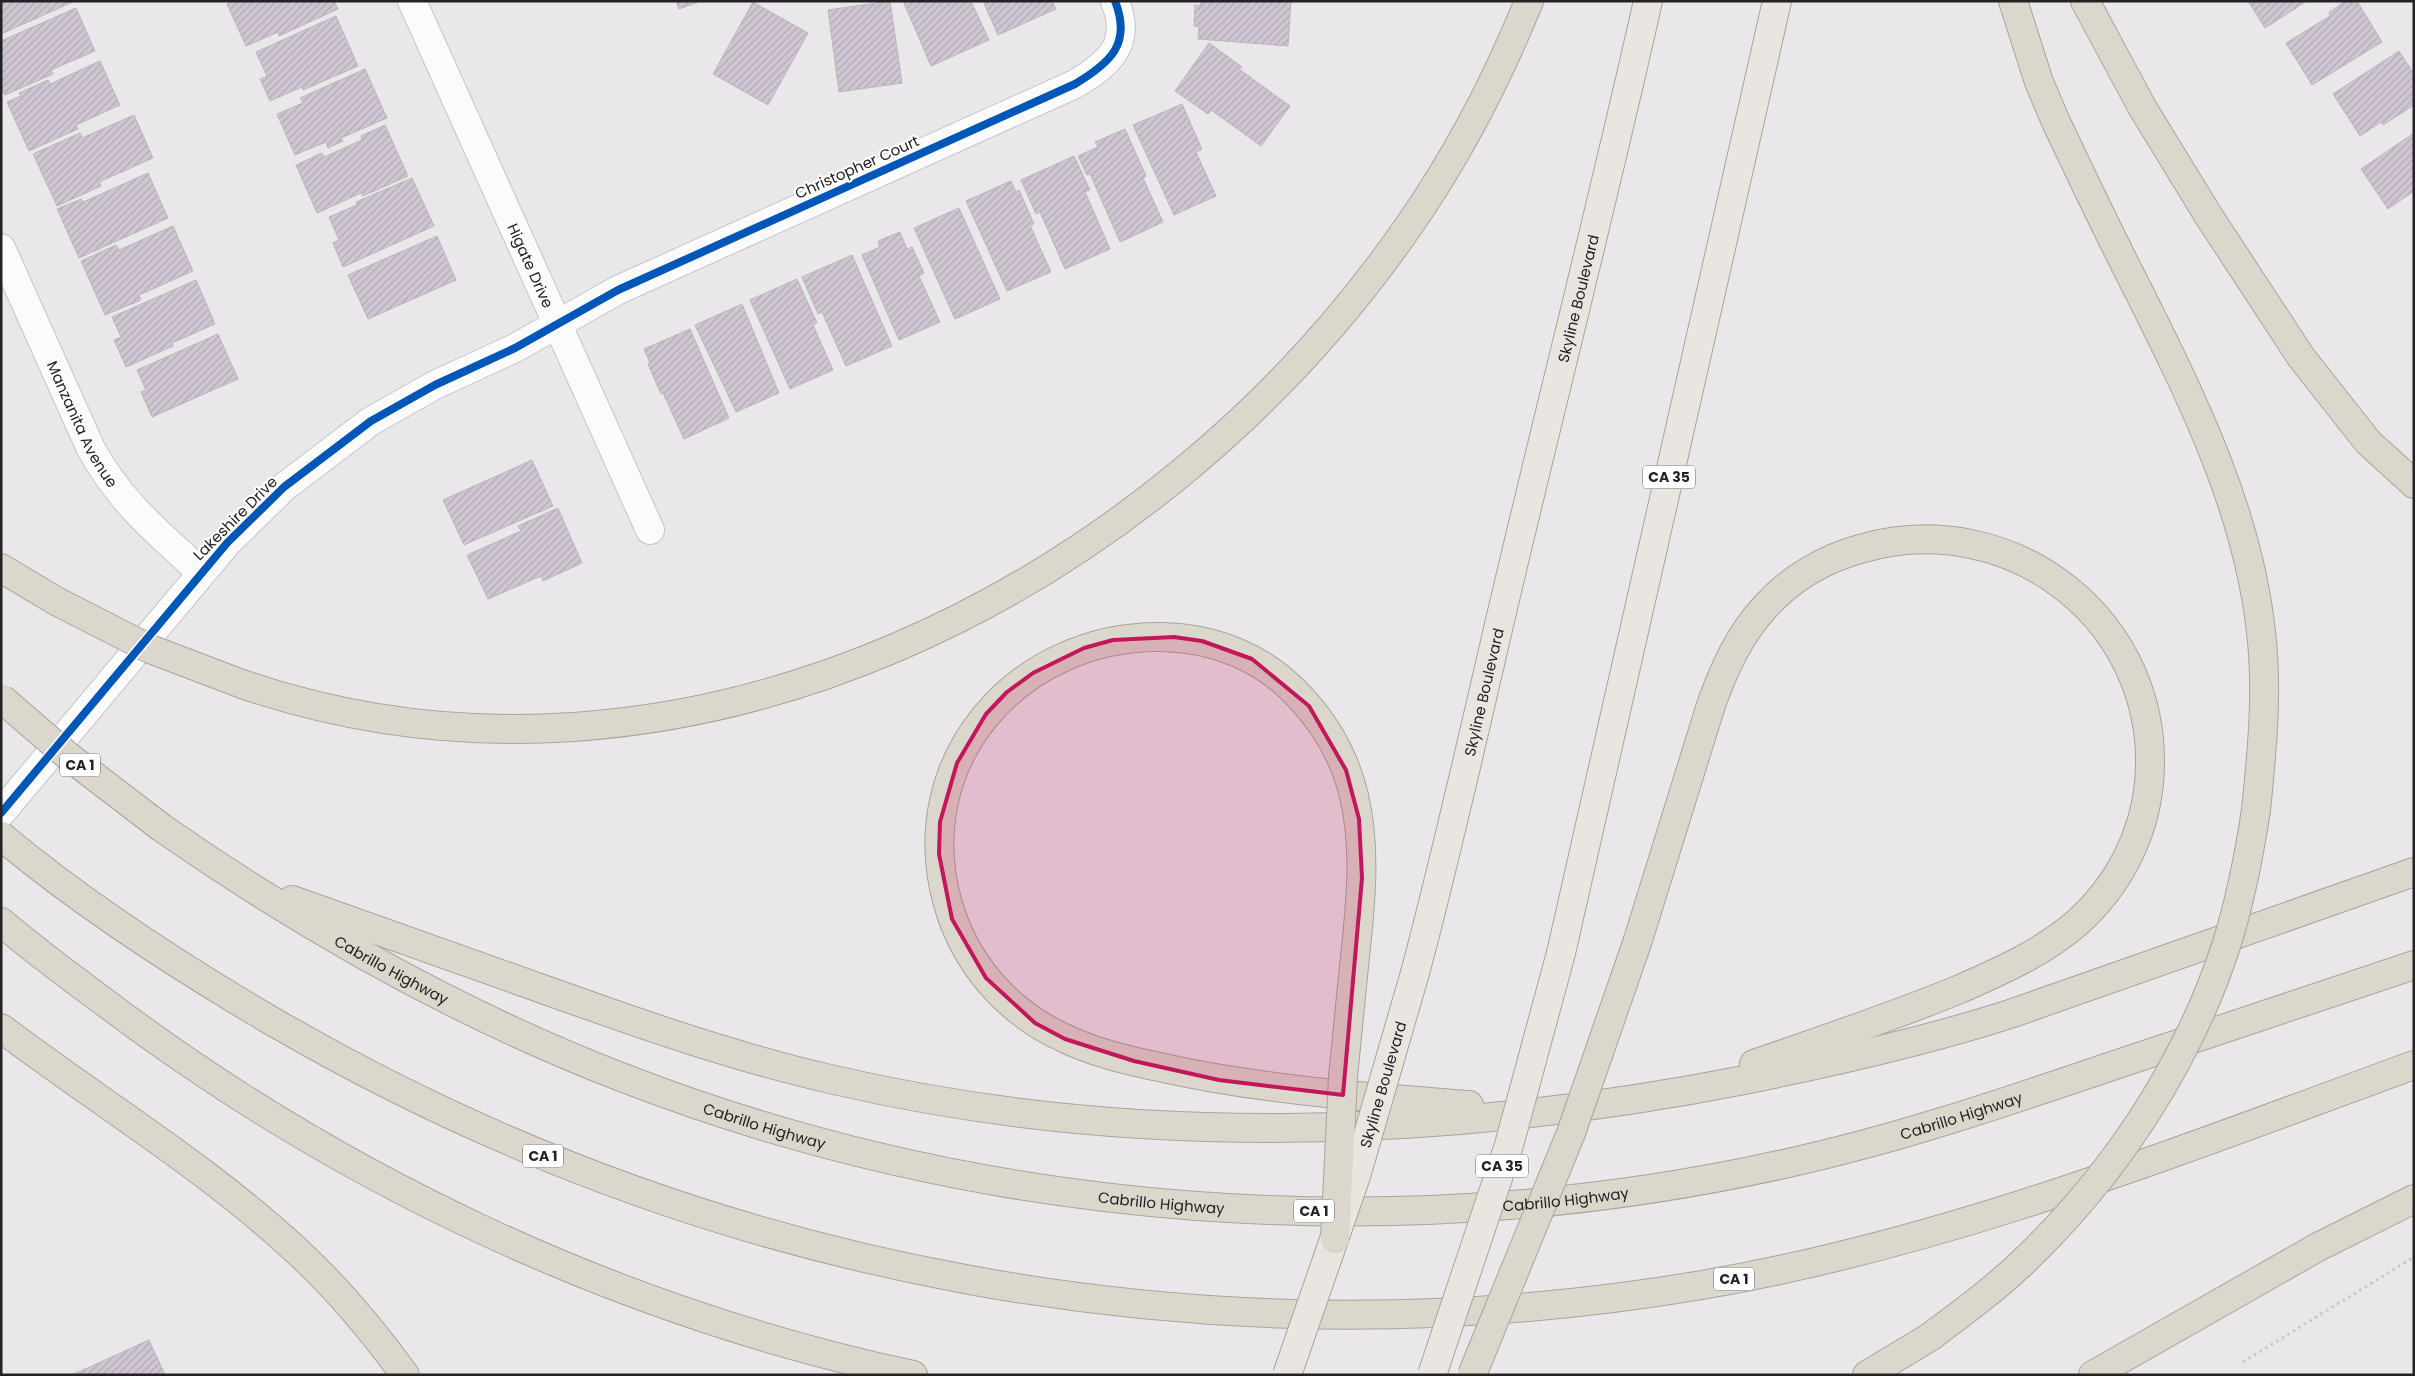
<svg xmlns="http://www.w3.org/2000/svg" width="2415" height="1376" font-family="Poppins,sans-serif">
  <defs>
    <pattern id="building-hatch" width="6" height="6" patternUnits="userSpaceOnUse" patternTransform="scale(1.25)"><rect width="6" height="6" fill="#d0c5d2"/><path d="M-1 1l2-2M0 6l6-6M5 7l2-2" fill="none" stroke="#b2a9b4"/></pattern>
  </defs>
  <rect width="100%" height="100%" fill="#eae7eb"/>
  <g fill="url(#building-hatch)" stroke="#bab7ba">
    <path d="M1,1h74l-74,33z"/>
    <path d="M234,1h100l4,8 -59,27 -1,-4 -32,14 -19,-42z"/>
    <path d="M676,1h25l-22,8z"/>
    <path d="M890,1l12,82 -63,9 -11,-82z"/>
    <path d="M903,1h68l18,39 -58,26z"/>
    <path d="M983,1h69l4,8 -58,26z"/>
    <path d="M1201,1h90l-3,45 -90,-7 1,-12 -5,-1 1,-21 5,1z"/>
    <path d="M2248,1h59l-42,27z"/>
    <path d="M2346,1h11l25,41 -70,43 -26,-42 44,-27 -1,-4z"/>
    <path d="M753,2l55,31 -40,72 -55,-31z"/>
    <path d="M76,8l19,43 -44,19 2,4 -48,21 -4,-8v-46z"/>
    <path d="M336,16l22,50 -55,24 -1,-3 -32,14 -10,-22 7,-3 -11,-24z"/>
    <path d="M1209,43l33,24 -3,2 51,37 -29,40 -50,-36 -3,4 -33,-23z"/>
    <path d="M2399,51l15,23v31l-31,20 -2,-3 -21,14 -27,-42z"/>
    <path d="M100,61l20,44 -44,20 2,4 -49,22 -22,-49 14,-6 -2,-3 29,-13 2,4z"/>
    <path d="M365,69l22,49 -46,20 2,3 -15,7 -2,-6 -31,13 -18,-41 26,-11 -3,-5z"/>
    <path d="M1182,104l20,45 -6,3 20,44 -42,19 -41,-90z"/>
    <path d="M134,115l19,43 -54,24 2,4 -44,20 -24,-52 47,-21 2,5z"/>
    <path d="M385,125l23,51 -45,20 -2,-3 -44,20 -21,-48 26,-12 2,4 38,-17 -1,-4z"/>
    <path d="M1125,129l21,47 -3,2 20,44 -43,20 -30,-68 -3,1 -9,-19 20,-9 -3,-5z"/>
    <path d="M2414,133v58l-26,18 -27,-40z"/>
    <path d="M1074,156l16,34 -5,2 25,57 -45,20 -25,-57 -4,2 -15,-34z"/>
    <path d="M148,173l20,45 -89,40 -22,-49 24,-10 2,3z"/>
    <path d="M412,178l22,48 -91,41 -10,-24 6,-3 -10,-23 28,-12 -1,-3z"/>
    <path d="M1011,181l5,11 3,-2 15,34 -4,1 21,47 -44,19 -41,-90z"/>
    <path d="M959,208l41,91 -45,20 -41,-91z"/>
    <path d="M173,226l20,45 -54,24 2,5 -36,15 -24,-54 35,-16 3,5z"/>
    <path d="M900,232l7,17 5,-2 12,26 -5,3 21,46 -41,18 -37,-85 18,-8 -2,-6z"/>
    <path d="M437,236l19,44 -88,39 -20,-44z"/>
    <path d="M852,255l40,91 -46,20 -24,-54 -4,2 -16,-37z"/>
    <path d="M797,279l20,44 -4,2 20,45 -43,19 -40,-89z"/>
    <path d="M196,280l19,44 -43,19 1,3 -47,21 -12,-27 7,-3 -9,-20z"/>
    <path d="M742,304l37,89 -43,19 -41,-87z"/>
    <path d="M690,329l39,89 -45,21 -21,-46 -2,1 -13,-30 2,-1 -6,-14z"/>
    <path d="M218,334l20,45 -86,38 -11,-25 5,-2 -9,-20z"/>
    <path d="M532,460l21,46 -89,39 -21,-45z"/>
    <path d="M558,508l24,55 -39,18 -2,-5 -53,23 -21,-44 54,-24 -3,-5z"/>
    <path d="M149,1340l16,35h-93z"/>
  </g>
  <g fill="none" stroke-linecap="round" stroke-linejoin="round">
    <defs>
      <g id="minor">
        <path id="s1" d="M412,1l238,529"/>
        <path id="s2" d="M1,248l90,201c31,55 65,82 110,123"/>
        <path d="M1,813l226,-270 57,-56 87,-66 64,-36 80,-37 103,-58 457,-206c35,-21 57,-40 40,-83"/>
      </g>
      <g id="major">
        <path d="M1561,953l216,-952"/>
        <path id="s3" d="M1415,973c32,-120 59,-241 87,-361 48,-204 100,-406 146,-611"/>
      </g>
      <g id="highway">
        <path d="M2013,1l26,81 17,40c27,57 54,114 83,170 54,108 109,219 122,340 7,59 1,119 -5,178"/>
        <path d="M2085,1l57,106 66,108 93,142 67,85 46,42"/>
        <path d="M1,568l55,33"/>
        <path d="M242,684c438,150 915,-94 1166,-457 49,-70 89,-147 121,-226"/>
        <path id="s4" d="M162,828c144,100 296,186 459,249 366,142 775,172 1158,88 112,-24 221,-61 330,-98 102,-34 203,-68 305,-102"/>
        <path d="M1,836c85,71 180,132 276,188 431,250 933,344 1425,261 246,-42 479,-135 712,-220"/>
        <path d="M292,900c87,31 173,62 259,92 92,33 184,65 279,87 299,70 614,60 914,1 90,-18 179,-38 266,-66l404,-142"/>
        <path d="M1,922c33,28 68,54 102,79 239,181 517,311 810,374"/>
        <path d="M1638,940l73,-235c13,-36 28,-70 54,-98 25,-28 59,-48 95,-58 152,-45 304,74 289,234 -5,53 -31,103 -71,139 -34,30 -77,49 -118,67 -68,28 -137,51 -206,75"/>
        <path d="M1353,976c6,-59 15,-121 1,-180 -9,-38 -29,-73 -56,-101 -36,-38 -84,-57 -136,-58 -144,-2 -255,124 -214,267 17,59 58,107 114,133 30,15 64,23 97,30 102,23 206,30 310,38"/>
        <path d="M1,1028c99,75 206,139 297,224 40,37 75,79 107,123"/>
        <path d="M1867,1375l63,-38"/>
        <path d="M2093,1375l225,-128 96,-48"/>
      </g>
    </defs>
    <use href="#minor" stroke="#c7c4c7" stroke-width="30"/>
    <use href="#major" stroke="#a9a39b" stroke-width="30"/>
    <use href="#highway" stroke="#a9a39b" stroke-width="30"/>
    <path stroke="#c8c8c8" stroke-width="3" stroke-dasharray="2.5 4" stroke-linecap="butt" d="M2243,1362l171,-105"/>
    <use href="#minor" stroke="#fcfbfc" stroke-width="28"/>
    <use href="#major" stroke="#e9e5e0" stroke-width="28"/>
    <use href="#highway" stroke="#dcd7cd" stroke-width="28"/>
    <defs>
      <g id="major-bridge">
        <path id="s5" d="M1287,1375l69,-199 59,-203"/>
        <path d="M1432,1375l77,-230 52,-192"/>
      </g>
      <g id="highway-bridge">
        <path d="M56,601l94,48 92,35"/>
        <path d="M1,698l67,58 94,72"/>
        <path d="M1335,1239l8,-162 10,-101"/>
        <path d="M1930,1337c32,-24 65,-48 94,-76 90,-86 163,-196 202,-315 14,-44 23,-90 30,-136"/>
        <path d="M1472,1375l99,-242 67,-193"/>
      </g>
    </defs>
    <use href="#major-bridge" stroke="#a9a39b" stroke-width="30" stroke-linecap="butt"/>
    <use href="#highway-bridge" stroke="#a9a39b" stroke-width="30" stroke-linecap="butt"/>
    <use href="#major-bridge" stroke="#e9e5e0" stroke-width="28"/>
    <use href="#highway-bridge" stroke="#dcd7cd" stroke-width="28"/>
    <defs>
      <path id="cycleway" d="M1,813l226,-270 57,-56 87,-66 64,-36 80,-37 103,-58 457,-206c35,-21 57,-40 40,-83"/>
    </defs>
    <use href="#cycleway" stroke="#fff" stroke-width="11"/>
    <use href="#cycleway" stroke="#0057b8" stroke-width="8"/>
  </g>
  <path fill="#c2185b" fill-opacity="0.2" stroke="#c2185b" stroke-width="4" stroke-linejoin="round" d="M1174,637l28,4 50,18 57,47 37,64 13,49 3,59 -19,217 -124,-15 -85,-19 -69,-22 -30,-16 -49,-45 -34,-59 -13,-65 1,-32 17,-59 29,-49 21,-22 26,-19 51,-25 29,-8z"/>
  <g text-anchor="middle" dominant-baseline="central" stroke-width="4" stroke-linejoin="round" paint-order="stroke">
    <g fill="#fff" stroke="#656466" stroke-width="1">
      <rect x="1643" y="465.5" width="52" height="23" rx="4"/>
      <rect x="60" y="753.5" width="40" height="23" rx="4"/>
      <rect x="523" y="1144.5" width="40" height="23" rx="4"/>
      <rect x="1476" y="1154.5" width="52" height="23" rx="4"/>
      <rect x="1294" y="1199.5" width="40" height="23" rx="4"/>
      <rect x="1714" y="1267.5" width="40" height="23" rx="4"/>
    </g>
    <g font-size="14" font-weight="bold" fill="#232224">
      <text x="1669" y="477">CA 35</text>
      <text x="80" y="765">CA 1</text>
      <text x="543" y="1156">CA 1</text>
      <text x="1502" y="1166">CA 35</text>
      <text x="1314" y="1211">CA 1</text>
      <text x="1734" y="1279">CA 1</text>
    </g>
    <g font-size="15" fill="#232224" stroke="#fff">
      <text transform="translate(857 167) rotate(-24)">Christopher Court</text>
      <text stroke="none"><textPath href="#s1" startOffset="290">Higate Drive</textPath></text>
      <text stroke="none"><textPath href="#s3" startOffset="694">Skyline Boulevard</textPath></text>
      <text stroke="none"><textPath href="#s2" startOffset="194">Manzanita Avenue</textPath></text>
      <text transform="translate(235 518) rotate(-45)">Lakeshire Drive</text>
      <text stroke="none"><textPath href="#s3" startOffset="289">Skyline Boulevard</textPath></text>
      <text stroke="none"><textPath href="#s4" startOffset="270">Cabrillo Highway</textPath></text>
      <text stroke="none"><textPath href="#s5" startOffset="306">Skyline Boulevard</textPath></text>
      <text stroke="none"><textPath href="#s4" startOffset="1890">Cabrillo Highway</textPath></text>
      <text stroke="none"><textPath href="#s4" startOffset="675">Cabrillo Highway</textPath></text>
      <text stroke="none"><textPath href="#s4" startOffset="1485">Cabrillo Highway</textPath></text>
      <text stroke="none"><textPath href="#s4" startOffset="1080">Cabrillo Highway</textPath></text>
    </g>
  </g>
  <rect width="2415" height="1376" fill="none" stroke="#232224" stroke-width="5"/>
</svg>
